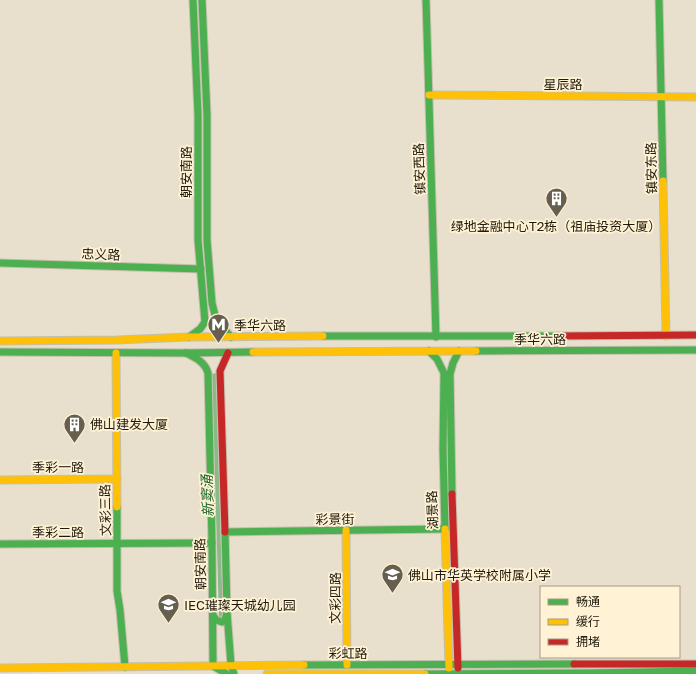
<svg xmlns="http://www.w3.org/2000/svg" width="696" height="674" font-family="'Golos Text','Noto Sans SC',sans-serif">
  <rect width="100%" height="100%" fill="#e8e0cc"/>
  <path fill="#8bba88" d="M216,373l7,245h-4l-7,-244z"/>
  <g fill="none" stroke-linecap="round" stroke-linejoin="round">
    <defs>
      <g id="fast">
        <path d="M202,0l5,115v125l5,63 4,16 3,7 6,4 6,7"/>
        <path d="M426,0l10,337"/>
        <path d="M659,0l4,181"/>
        <path d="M0,263l201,6"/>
        <path d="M323,336h235"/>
        <path d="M189,337l11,-8 5,-7 -7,-82v-125l-5,-115"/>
        <path d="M429,351l8,8 7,14 -1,76 2,80"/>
        <path d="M476,351l220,-1"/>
        <path d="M0,352l186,1 67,-1"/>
        <path d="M186,353c10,5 19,9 22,20l4,170 1,123 14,8"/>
        <path d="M452,494l-2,-120 3,-11 6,-12"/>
        <path d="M117,507v84l3,19 5,57"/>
        <path d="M225,532l2,80 4,53 3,9"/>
        <path d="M225,532l220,-3"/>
        <path d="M0,544l212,-1"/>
        <path d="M213,615l3,5 6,2 3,-2 2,-7"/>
        <path d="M304,665l270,-1"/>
        <path d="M425,674l164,-1 107,-2"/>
      </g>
      <g id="slow">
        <path d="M429,95l267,2"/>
        <path d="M663,181l3,155"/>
        <path d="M0,341l117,-1 72,-3 134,-1"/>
        <path d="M253,352l223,-1"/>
        <path d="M116,353l1,154"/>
        <path d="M0,480l117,-1"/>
        <path d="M445,529l4,139"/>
        <path d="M346,530l1,135"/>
        <path d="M0,668l304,-3"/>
        <path d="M267,674h158"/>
      </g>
      <g id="jam">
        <path d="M558,336l138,-1"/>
        <path d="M452,494l6,174"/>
        <path d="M225,532l-5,-161 8,-18"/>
        <path d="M574,664h122"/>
      </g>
    </defs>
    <use href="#fast" stroke="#c5bfaf" stroke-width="9"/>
    <use href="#slow" stroke="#c5bfaf" stroke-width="9"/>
    <use href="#jam" stroke="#c5bfaf" stroke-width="9"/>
    <use href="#fast" stroke="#4caf50" stroke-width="7"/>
    <use href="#slow" stroke="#ffc107" stroke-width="7"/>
    <use href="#jam" stroke="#c62828" stroke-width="7"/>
  </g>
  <defs>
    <symbol id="building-pin" viewBox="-11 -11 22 30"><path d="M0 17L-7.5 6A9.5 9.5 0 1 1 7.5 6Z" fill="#665f50" stroke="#fff2d5"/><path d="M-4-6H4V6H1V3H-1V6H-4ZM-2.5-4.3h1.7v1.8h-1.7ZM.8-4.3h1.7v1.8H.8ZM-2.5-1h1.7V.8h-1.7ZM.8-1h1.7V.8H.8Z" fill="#fff"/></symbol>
    <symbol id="metro-pin" viewBox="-11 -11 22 30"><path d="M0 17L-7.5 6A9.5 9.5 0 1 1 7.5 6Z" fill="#665f50" stroke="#fff2d5"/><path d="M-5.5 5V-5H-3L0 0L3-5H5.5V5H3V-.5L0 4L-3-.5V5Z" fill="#fff"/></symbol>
    <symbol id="school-pin" viewBox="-11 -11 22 30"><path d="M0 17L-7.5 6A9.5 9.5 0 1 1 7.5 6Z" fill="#665f50" stroke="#fff2d5"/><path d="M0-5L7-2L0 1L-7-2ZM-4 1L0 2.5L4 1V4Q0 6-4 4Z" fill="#fff"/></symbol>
  </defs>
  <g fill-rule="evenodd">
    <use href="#building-pin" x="544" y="186" width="25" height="34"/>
    <use href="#metro-pin" x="206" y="312" width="25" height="34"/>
    <use href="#building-pin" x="62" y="412" width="25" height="34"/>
    <use href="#school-pin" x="380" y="562" width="25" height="34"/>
    <use href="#school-pin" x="156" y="592" width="25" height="34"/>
  </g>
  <g text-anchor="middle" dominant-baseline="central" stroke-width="3.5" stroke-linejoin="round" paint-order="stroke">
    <g font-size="13" fill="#201a0d" stroke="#fff2d5">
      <text x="563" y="84">星辰路</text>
      <text transform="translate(651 168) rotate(-91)">镇安东路</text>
      <text transform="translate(419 169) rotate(-92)">镇安西路</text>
      <text transform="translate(186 172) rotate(-90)">朝安南路</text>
      <text transform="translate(101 254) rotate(2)">忠义路</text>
      <text x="540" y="339">季华六路</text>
      <text x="58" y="467">季彩一路</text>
      <text transform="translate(105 510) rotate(-91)">文彩三路</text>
      <text transform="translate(432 510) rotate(-92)">湖景路</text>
      <text transform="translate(335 519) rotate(-1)">彩景街</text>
      <text x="58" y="532">季彩二路</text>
      <text transform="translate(200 564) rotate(-91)">朝安南路</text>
      <text transform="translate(335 598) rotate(-90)">文彩四路</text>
      <text x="348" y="653">彩虹路</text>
    </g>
    <g font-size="13" fill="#201a0d" stroke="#fff2d5" text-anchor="start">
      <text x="556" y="226" text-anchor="middle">绿地金融中心T2栋（祖庙投资大厦）</text>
      <text x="234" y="325">季华六路</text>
      <text x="90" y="424">佛山建发大厦</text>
      <text x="408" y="575">佛山市华英学校附属小学</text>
      <text x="184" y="605">IEC璀璨天城幼儿园</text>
    </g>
    <g font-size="14" font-style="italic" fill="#1d672b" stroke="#fff2d5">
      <text transform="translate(207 496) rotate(-92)">新窦涌</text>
    </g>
  </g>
  <rect x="540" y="586" width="140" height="72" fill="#fff2d5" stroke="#a69c85"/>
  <rect x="548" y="599" width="20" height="6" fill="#4caf50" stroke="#a69c85"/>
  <text x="576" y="606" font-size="12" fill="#201a0d">畅通</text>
  <rect x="548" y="619" width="20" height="6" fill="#ffc107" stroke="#a69c85"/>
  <text x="576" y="626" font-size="12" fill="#201a0d">缓行</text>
  <rect x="548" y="639" width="20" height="6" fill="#c62828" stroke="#a69c85"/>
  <text x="576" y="646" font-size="12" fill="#201a0d">拥堵</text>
</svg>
